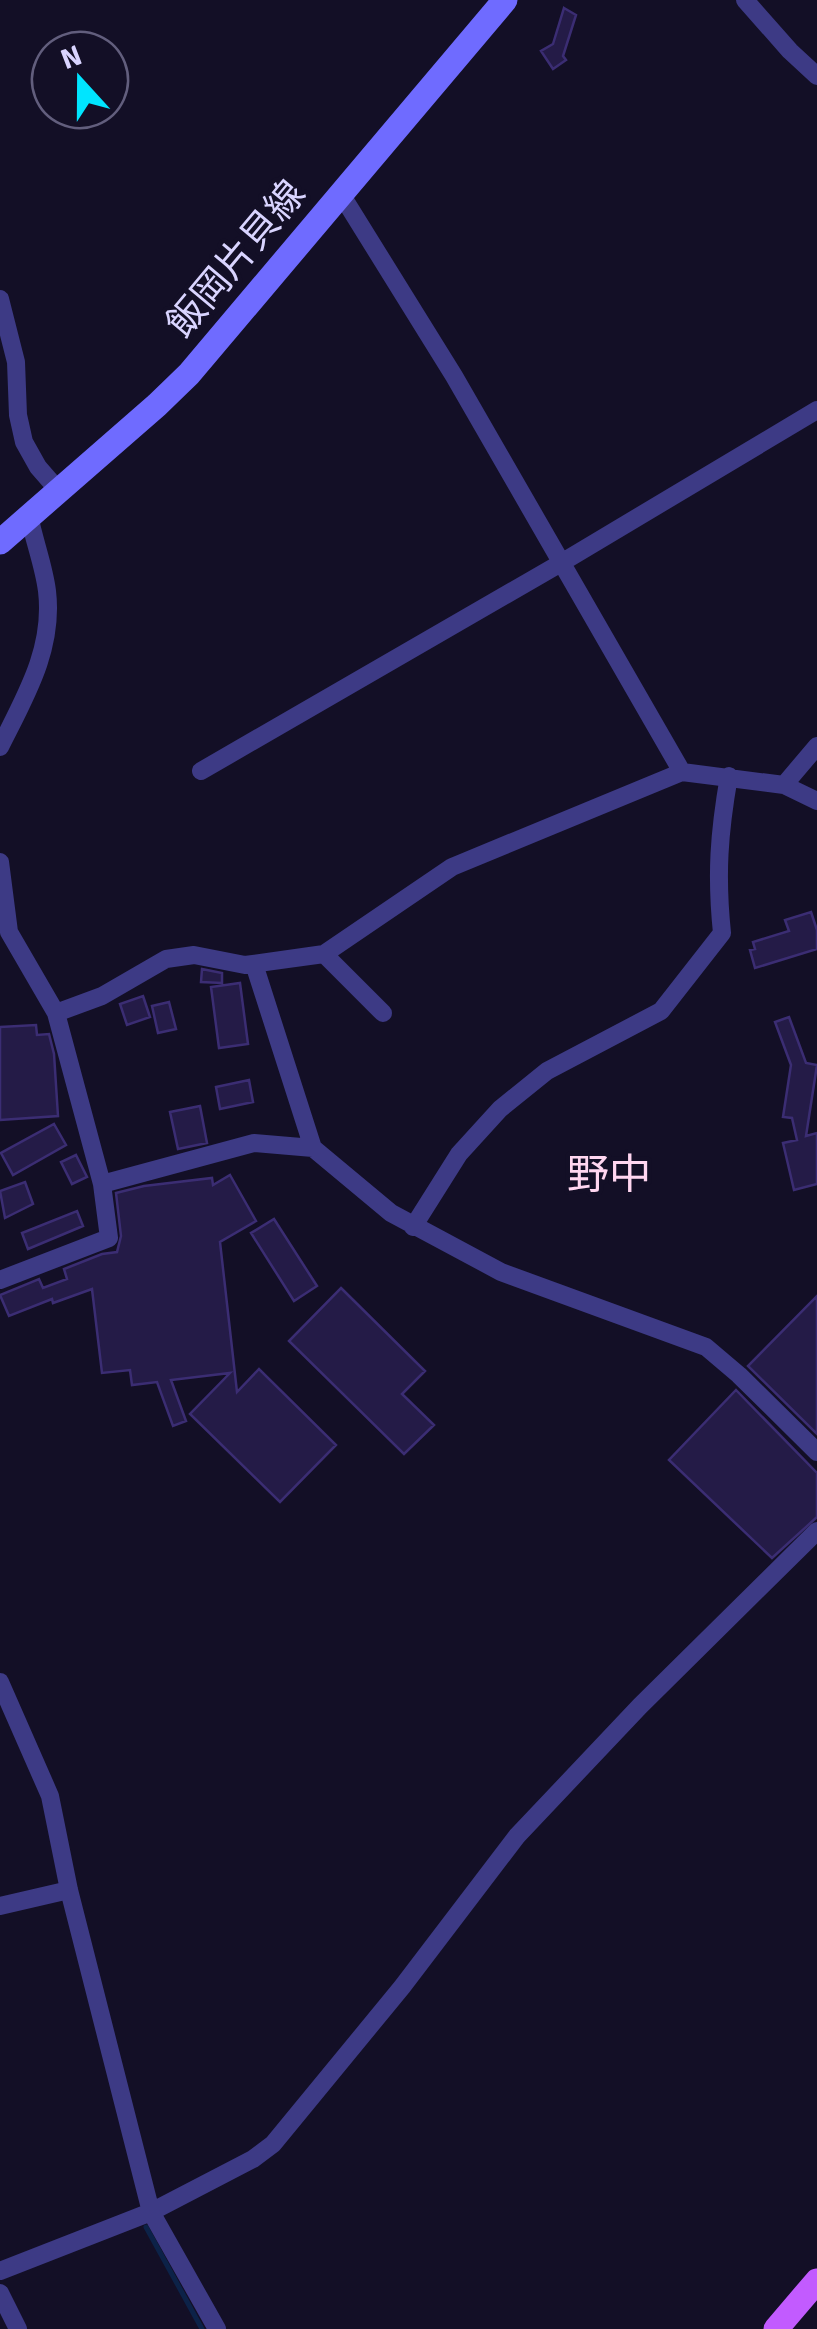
<svg xmlns="http://www.w3.org/2000/svg" width="817" height="2329" font-family="Signika,'Noto Sans JP',sans-serif">
  <rect width="100%" height="100%" fill="#130f26"/>
  <g fill="none" stroke-linecap="round" stroke-linejoin="round">
    <path stroke="#0c2248" stroke-width="5" d="M 146,2227 L 202,2329"/>
  </g>
  <path fill="#241b47" stroke="#3b2d73" stroke-width="2.5" d="M 564,8 L 576,15 L 563,56 L 566,60 L 553,69 L 541,51 L 553,44 Z
    M 811,912 L 817,930 L 817,949 L 755,968 L 750,950 L 755,949 L 753,942 L 789,931 L 785,920 Z
    M 202,969 L 222,973 L 222,983 L 201,982 Z
    M 240,983 L 248,1044 L 219,1048 L 211,987 Z
    M 143,996 L 150,1017 L 127,1025 L 120,1004 Z
    M 169,1002 L 176,1029 L 158,1033 L 152,1006 Z
    M 789,1017 L 806,1063 L 817,1065 L 806,1136 L 817,1133 L 817,1184 L 794,1190 L 783,1143 L 797,1140 L 792,1118 L 783,1117 L 791,1065 L 775,1022 Z
    M 36,1025 L 37,1035 L 49,1034 L 54,1054 L 58,1116 L 0,1120 L 0,1027 Z
    M 249,1080 L 253,1102 L 220,1109 L 216,1087 Z
    M 200,1106 L 207,1143 L 178,1149 L 170,1112 Z
    M 54,1124 L 66,1145 L 13,1175 L 1,1153 Z
    M 76,1155 L 87,1177 L 72,1184 L 61,1162 Z
    M 230,1175 L 256,1221 L 220,1242 L 237,1392 L 259,1369 L 336,1445 L 280,1502 L 190,1414 L 230,1373 L 171,1380 L 186,1421 L 173,1426 L 157,1382 L 132,1385 L 130,1370 L 102,1373 L 92,1289 L 53,1303 L 52,1299 L 9,1316 L 0,1295 L 39,1279 L 43,1288 L 67,1279 L 64,1269 L 102,1254 L 117,1252 L 121,1236 L 116,1193 L 144,1186 L 212,1178 L 213,1185 Z
    M 25,1182 L 33,1204 L 5,1218 L 0,1191 Z
    M 77,1211 L 83,1226 L 28,1249 L 22,1233 Z
    M 274,1219 L 317,1286 L 294,1301 L 251,1233 Z
    M 341,1288 L 425,1371 L 402,1394 L 434,1425 L 404,1454 L 289,1341 Z
    M 817,1296 L 817,1434 L 748,1366 Z
    M 736,1390 L 817,1473 L 817,1517 L 772,1558 L 669,1460 Z"/>
  <g fill="none" stroke-linecap="round" stroke-linejoin="round">
    <path stroke="#3d3a85" stroke-width="18" d="M 745,0 L 790,51 L 817,76
      M 341,194 L 454,376 L 682,772 L 784,785 L 817,801
      M 0,299 L 16,362 L 18,415 L 24,442 L 38,467 L 58,490
      M 0,747 C 25,697 54,649 47,591 C 44,566 34,541 29,515
      M 201,771 L 561,563 L 817,410
      M 784,785 L 817,746
      M 0,862 L 9,932 L 56,1013 L 102,1184 L 109,1238 L 0,1280
      M 324,954 L 452,867 L 682,772
      M 254,964 L 313,1148
      M 56,1013 L 102,996 L 166,959 L 194,955 L 245,965 L 324,954 L 383,1013
      M 102,1184 L 254,1143 L 313,1148 L 391,1213 L 501,1272 L 706,1347 L 739,1375 L 817,1452
      M 413,1227 L 459,1154 L 500,1109 L 547,1071 L 661,1011 L 722,933 C 716,875 719,833 729,776
      M 0,1682 L 50,1796 L 69,1890 L 151,2212 L 217,2329
      M 0,1906 L 69,1890
      M 0,2271 L 151,2212 L 253,2159 L 273,2144 L 402,1987 L 517,1836 L 640,1706 L 817,1531
      M 0,2293 L 18,2329"/>
    <path stroke="#6f6bff" stroke-width="25" d="M 0,542 L 157,405 L 189,374 L 505,0"/>
    <path stroke="#c25bff" stroke-width="25" d="M 776,2329 L 817,2281"/>
  </g>
  <g text-anchor="middle" dominant-baseline="central" stroke-width="9" stroke-linejoin="round" paint-order="stroke">
    <g font-size="38" fill="#d9d4ff" stroke="#130f26">
      <text transform="translate(236 259) rotate(-50)">飯岡片貝線</text>
    </g>
    <g font-size="42" fill="#ffd6f0" stroke="#130f26">
      <text x="609" y="1175">野中</text>
    </g>
  </g>
  <g transform="translate(80 80) rotate(339)"><circle r="48" fill="#130f26" stroke="#625e7d" stroke-width="2.5"/>
  <path d="M0-8L18 38L0 25L-18 38Z" fill="#00e5ff"/>
  <text y="-15" font-size="28" font-weight="bold" text-anchor="middle" fill="#d9d4ff">N</text>
  </g>
</svg>
